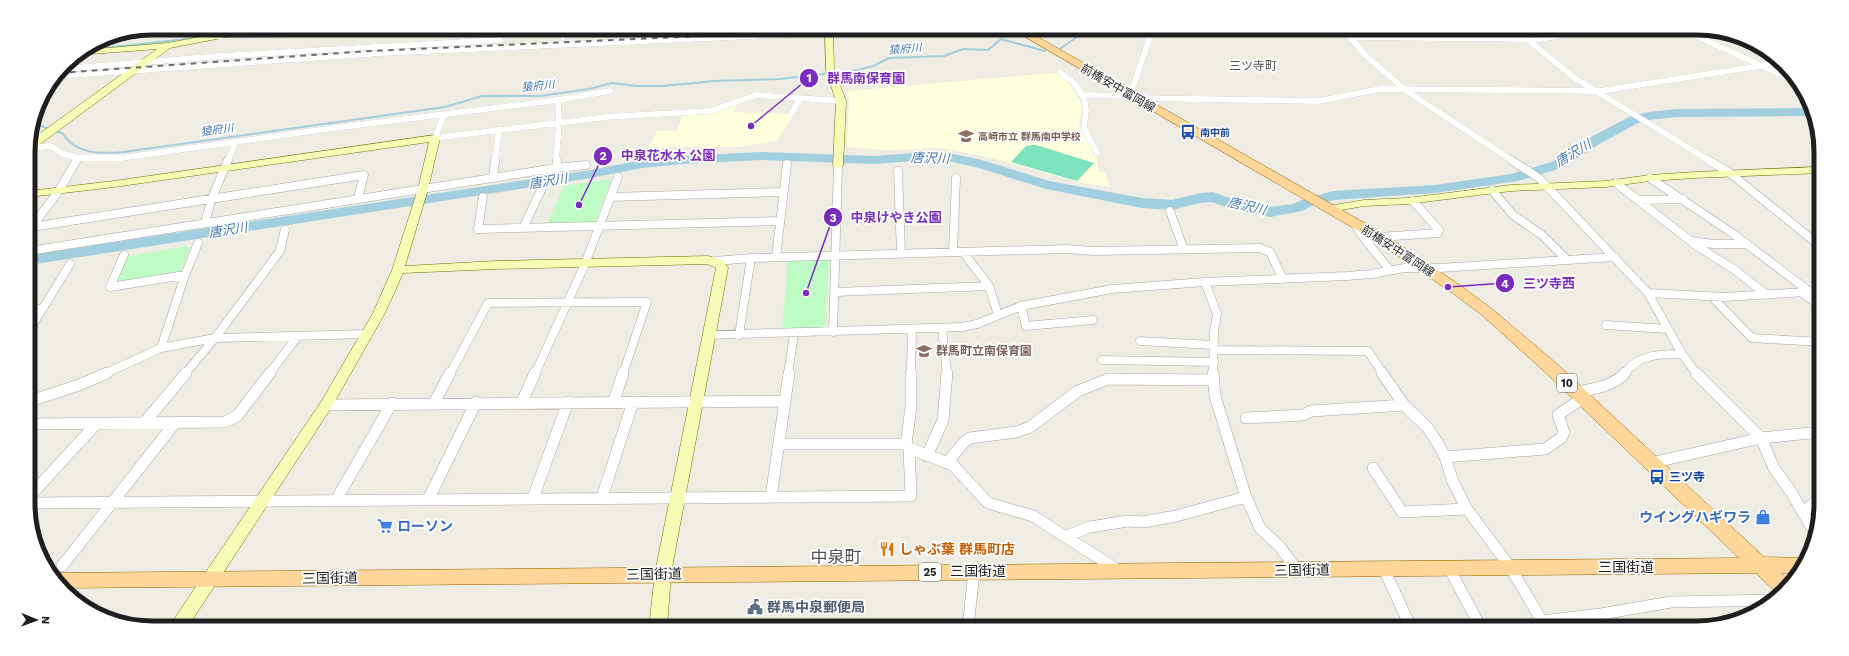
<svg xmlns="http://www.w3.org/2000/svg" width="1849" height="656" font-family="'Work Sans','Noto Sans JP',sans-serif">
  <rect width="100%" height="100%" fill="#efece3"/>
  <path fill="#feffdd" d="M 1053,73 L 1059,74 L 1068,82 L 1080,100 L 1082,108 L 1079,127 L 1091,145 L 1093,154 L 1096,156 L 1099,172 L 1105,172 L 1109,186 L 1085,184 L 996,159 L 947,149 L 937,148 L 886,150 L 847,147 L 849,101 L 847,91 Z
    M 737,103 L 734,112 L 794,114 L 777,141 L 739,147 L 649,147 L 657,131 L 677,131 L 683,114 L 719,111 Z"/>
  <path fill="#befbc5" d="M 608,179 L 611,180 L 595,223 L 546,226 L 564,186 Z
    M 186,246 L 190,247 L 180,273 L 116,284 L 126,258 L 130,256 Z
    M 825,260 L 829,261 L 825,325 L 821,328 L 782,329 L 788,261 Z"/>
  <path fill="#7ee2be" d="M 1033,145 L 1036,145 L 1094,163 L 1077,181 L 1011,162 L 1026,146 Z"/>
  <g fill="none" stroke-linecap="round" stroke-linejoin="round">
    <path stroke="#a2cfdf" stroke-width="2" d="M 330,30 L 339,28
      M 229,37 L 292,36 L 320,31
      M 1060,49 L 1081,34 L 1081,28
      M 85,50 L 196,38
      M 34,123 L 49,129
      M 54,131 L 62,133 C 76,155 101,154 124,152 L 445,107 L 482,96 L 540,96 L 589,89 L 612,83 L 637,86 L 662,86 L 715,81 L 780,79 L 858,70 L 873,66 L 889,58 L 944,56 L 963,49 L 988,50 L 1001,39 L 1045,51"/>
    <path fill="#a2cfdf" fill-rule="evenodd" d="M 1811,108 L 1813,116 L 1677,117 L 1649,120 L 1640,122 L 1601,143 L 1562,168 L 1518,181 L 1435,193 L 1334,200 L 1312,206 L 1302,211 L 1270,217 L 1235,210 L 1212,202 L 1200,203 L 1172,210 L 1142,208 L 1046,189 L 979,168 L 953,162 L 928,160 L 874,164 L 761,160 L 682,164 L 642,168 L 591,178 L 29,265 L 29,255 L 591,170 L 642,160 L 682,156 L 761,152 L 874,156 L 928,152 L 953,154 L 982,160 L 1049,181 L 1142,198 L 1172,200 L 1200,193 L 1213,192 L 1243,203 L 1270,207 L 1293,204 L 1302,200 L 1333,191 L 1435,185 L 1511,174 L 1552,162 L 1591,137 L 1631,116 L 1649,112 L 1677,109 Z"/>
    <defs>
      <path id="street-far2" d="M 161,28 L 158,32 L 220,30 L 220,37
        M 1343,28 L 1365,55 L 1408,92 L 1513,161
        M 1513,28 L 1576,79 L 1710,161
        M 1678,28 L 1798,82
        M 563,37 L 569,28
        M 1350,37 L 1527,39
        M 1529,41 L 1601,28
        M 63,69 L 221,56 L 500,40
        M 1060,72 L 1074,83 L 1084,98 L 1086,109 L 1084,128 L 1097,153
        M 57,76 L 383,53 L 927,28
        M 1083,95 L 1130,96 L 1153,28
        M 1135,98 L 1319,101 L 1380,89 L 1600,91 L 1779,63
        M 791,114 L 800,99
        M 31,133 L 42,137
        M 435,138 L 606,117 L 710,111 L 756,95 L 841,101
        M 435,138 L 444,115
        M 31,148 L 51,146 L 61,153 L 78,158 L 121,158 L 334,128 L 558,100 L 610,91
        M 76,161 L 78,158
        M 228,161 L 235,143
        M 495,161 L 499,130
        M 556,161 L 559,123 L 558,100"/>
      <path id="street-far1" d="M 1511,160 L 1539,178 L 1648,293 L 1682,354 L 1697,374
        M 1708,160 L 1730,173 L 1820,246
        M 556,168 L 557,160
        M 898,171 L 901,253
        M 493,178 L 495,160
        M 1650,178 L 1732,233 L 1810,292
        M 1616,183 L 1697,246 L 1735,270 L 1767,295
        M 1492,190 L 1513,215 L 1542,235 L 1566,259
        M 483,197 L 478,229 L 780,221
        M 610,197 L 783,192
        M 1641,200 L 1683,199
        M 1170,211 L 1184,250
        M 205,222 L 212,198 L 228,160
        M 1354,223 L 1366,241 L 1390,270
        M 32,227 L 364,175 L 358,198
        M 523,228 L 542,188
        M 30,229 L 58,192 L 77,160
        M 1379,237 L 1438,233 L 1439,230 L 1413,201
        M 1692,241 L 1713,244 L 1747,244
        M 29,251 L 556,168 L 586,165
        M 953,252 L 956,178
        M 964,253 L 989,286 L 998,315
        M 124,255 L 110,287 L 185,275
        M 776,257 L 787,164
        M 715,261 L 751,258 L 1066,249 L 1093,251 L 1260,248 L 1270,252 L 1283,279
        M 1205,282 L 1217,314 L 1214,332 L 1213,374
        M 835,292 L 989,286
        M 1800,292 L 1820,305
        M 1648,293 L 1725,297 L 1820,291
        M 1712,297 L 1752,338 L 1821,342
        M 1021,306 L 1026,326 L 1093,320
        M 29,310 L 43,308
        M 1606,325 L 1668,329
        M 942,328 L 947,374
        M 29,331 L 70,264
        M 833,332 L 838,166
        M 708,335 L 962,327 L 977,324 L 1021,306 L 1112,289 L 1205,282 L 1347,276 L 1372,274 L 1404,268 L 1439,268 L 1615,257
        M 739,335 L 751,258
        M 1140,341 L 1213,345
        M 161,348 L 185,275 L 198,243
        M 1214,350 L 1368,351 L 1383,374
        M 1102,360 L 1214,362
        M 104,374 L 161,348 L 215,338 L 368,334
        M 185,374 L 215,338 L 280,251 L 285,230
        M 269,374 L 297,337
        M 450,374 L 488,303 L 647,302 L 623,374
        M 535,374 L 585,264 L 618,177
        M 788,374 L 794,334
        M 911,374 L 912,329
        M 1624,374 C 1638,354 1660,354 1682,354"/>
      <path id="street" d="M 1213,373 L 1215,396 L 1246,497 L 1260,528 L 1280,547 L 1297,570
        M 1382,373 L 1404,405 L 1427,427 L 1437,442 L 1445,457 L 1453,482 L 1467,509 L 1510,567 L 1542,621
        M 1696,373 L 1761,438 L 1774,468 L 1791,492 L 1816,535
        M 1577,392 C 1593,389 1614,386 1625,373
        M 30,401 L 79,385 L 107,373
        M 614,401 L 623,373
        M 522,402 L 535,373
        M 434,403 L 450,373
        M 326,405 L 784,401
        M 1246,418 L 1304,415 L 1311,411 L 1404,405
        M 145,422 L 186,373
        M 30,424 L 225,422 L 237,416 L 270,373
        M 779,444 L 906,444 L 909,448 L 953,465 L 988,503 L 1033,516 L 1118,570
        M 906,444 L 911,407 L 911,373
        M 927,456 L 943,420 L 947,373
        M 1445,457 L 1545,449 L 1561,438 L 1564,432 L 1558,415 L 1583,398
        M 947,463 L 964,442 L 970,438 L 1016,432 L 1030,427 L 1078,391 L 1108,379 L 1213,380
        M 1651,463 L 1761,438 L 1821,432
        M 1373,468 L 1402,512 L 1467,509
        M 30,496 L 96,424
        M 602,497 L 633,402
        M 771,497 L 789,373
        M 533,498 L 568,402
        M 336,500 L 392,403
        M 428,500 L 476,402
        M 30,503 L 911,496 L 909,448
        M 1803,513 L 1821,496
        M 1066,536 L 1090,527 L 1128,521 L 1143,522 L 1176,516 L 1246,497
        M 62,566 L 175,423
        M 1449,568 L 1481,628
        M 1384,569 L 1411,628
        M 968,628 L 974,571
        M 1519,628 L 1542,621 L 1601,614 L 1671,602 L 1774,600"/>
      <path id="secondary" d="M 250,28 L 267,28 L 263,30 L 170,48 L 28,153 L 28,144 L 42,132 L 157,49 L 77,55 L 84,50 L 167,43 Z
        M 825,28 L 833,28 L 834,70 L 846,101 L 843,166 L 838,169 L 833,166 L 836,101 L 826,70 Z
        M 435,135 L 440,138 L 428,189 L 405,266 L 496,261 L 708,256 L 724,261 L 728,268 L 671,573 L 667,628 L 649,628 L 655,573 L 716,268 L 707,264 L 496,269 L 403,273 L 385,313 L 331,408 L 187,628 L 168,628 L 321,402 L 373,313 L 392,270 L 418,189 L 429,142 L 114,187 L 29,197 L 29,191 L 114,181 Z
        M 1820,167 L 1820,173 L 1695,178 L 1650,181 L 1606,187 L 1511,191 L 1408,204 L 1364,206 L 1341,210 L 1331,214 L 1325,211 L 1334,205 L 1364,200 L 1408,198 L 1511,185 L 1606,181 L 1650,175 L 1695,172 Z"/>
      <path id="primary" d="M 1010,28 L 1022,28 L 1384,234 L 1464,288 L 1492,309 L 1557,364 L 1764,557 L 1807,558 L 1799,573 L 1781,573 L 1792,583 L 1779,595 L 1756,573 L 62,588 L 59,586 L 53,573 L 1739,558 L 1545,372 L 1482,315 L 1454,294 L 1374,240 Z"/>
    </defs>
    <use href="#street-far2" stroke="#a5a5a5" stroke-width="6"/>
    <use href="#street-far1" stroke="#a5a5a5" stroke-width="9"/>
    <use href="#street" stroke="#a5a5a5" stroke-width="12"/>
    <use href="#secondary" stroke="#687900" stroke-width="1"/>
    <use href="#primary" stroke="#986a00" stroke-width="1"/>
    <use href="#street-far2" stroke="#fff" stroke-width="6"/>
    <use href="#street-far1" stroke="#fff" stroke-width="8"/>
    <use href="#street" stroke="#fff" stroke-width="11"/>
    <use href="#secondary" fill="#f6fcb5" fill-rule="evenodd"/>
    <use href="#primary" fill="#ffd699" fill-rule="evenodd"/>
    <path stroke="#6c6c6c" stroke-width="2" stroke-dasharray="5.5 5.5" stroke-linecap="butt" d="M 59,73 L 369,51 L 879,28"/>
  </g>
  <defs>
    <symbol id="bus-bare" viewBox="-9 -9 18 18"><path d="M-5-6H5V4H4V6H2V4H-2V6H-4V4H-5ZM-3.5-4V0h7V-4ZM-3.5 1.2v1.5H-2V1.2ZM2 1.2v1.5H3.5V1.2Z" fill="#1a4fb4" stroke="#fff" stroke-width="2.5" paint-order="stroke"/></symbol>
    <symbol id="school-bare" viewBox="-9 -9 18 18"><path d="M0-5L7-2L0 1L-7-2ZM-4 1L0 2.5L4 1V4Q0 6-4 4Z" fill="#8d6e63" stroke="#fff" stroke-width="2.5" paint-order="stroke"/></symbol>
    <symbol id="shop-bare" viewBox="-9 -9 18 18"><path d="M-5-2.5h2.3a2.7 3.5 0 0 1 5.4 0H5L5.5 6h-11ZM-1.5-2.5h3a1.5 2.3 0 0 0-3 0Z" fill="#3f7fe0" stroke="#fff" stroke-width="2.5" paint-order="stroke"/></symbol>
    <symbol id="supermarket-bare" viewBox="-9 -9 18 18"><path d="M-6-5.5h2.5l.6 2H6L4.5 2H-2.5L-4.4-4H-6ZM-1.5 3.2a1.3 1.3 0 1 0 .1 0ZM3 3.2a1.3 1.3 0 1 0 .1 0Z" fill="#3f7fe0" stroke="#fff" stroke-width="2.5" paint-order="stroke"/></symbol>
    <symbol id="restaurant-bare" viewBox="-9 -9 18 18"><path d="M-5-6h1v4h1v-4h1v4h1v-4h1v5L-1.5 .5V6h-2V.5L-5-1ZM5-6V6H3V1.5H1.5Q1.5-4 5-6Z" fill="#e8710a" stroke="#fff" stroke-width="2.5" paint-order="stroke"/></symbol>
    <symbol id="civic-bare" viewBox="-9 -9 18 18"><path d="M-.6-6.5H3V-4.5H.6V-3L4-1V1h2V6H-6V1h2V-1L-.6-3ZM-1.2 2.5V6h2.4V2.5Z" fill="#5c6f8a" stroke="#fff" stroke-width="2.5" paint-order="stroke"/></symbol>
  </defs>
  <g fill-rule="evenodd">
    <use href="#bus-bare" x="1177" y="121" width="22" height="22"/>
    <use href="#school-bare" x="955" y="125" width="22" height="22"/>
    <use href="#school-bare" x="913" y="340" width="22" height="22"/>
    <use href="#bus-bare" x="1646" y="466" width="22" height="22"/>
    <use href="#shop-bare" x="1752" y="506" width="22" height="22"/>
    <use href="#supermarket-bare" x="374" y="515" width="22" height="22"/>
    <use href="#restaurant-bare" x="876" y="538" width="22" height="22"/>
    <use href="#civic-bare" x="744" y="596" width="22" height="22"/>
  </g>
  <g text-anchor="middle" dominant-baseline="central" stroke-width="3.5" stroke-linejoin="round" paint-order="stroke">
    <g font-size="10" font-weight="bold" fill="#164399" stroke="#fff" text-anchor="start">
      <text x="1200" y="132">南中前</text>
    </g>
    <g font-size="10" font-weight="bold" fill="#785e54" stroke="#fff" text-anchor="start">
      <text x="978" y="136">高崎市立 群馬南中学校</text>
    </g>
    <g font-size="11" font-style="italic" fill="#4678b1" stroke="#fff">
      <text transform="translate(905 49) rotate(-4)">猿府川</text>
      <text transform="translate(538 86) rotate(-5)">猿府川</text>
      <text transform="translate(217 130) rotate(-8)">猿府川</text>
    </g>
    <g fill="#fff" stroke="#626262" stroke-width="1">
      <rect x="1557" y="374" width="20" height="18" rx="3"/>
      <rect x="919" y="563" width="22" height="18" rx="3"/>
    </g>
    <g font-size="11" font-weight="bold" fill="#1e1e1e">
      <text x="1567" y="383">10</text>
      <text x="930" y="572">25</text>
    </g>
    <g font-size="12" fill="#515151" stroke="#fff">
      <text x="1253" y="66">三ツ寺町</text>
    </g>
    <g font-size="12" fill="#1e1e1e" stroke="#fff">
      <text transform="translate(1118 88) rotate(30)">前橋安中富岡線</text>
      <text transform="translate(1398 251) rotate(33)">前橋安中富岡線</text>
    </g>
    <g font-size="12" font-weight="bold" fill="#785e54" stroke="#fff" text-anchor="start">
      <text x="936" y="351">群馬町立南保育園</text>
    </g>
    <g font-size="12" font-weight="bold" fill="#164399" stroke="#fff" text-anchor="start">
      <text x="1669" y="477">三ツ寺</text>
    </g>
    <g font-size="13" font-style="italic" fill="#4678b1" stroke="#fff">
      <text transform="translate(1573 153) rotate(-31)">唐沢川</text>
      <text transform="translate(930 158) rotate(2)">唐沢川</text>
      <text transform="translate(548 181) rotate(-9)">唐沢川</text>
      <text transform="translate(1247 206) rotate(13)">唐沢川</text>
      <text transform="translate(228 230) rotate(-9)">唐沢川</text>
    </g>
    <g font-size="14" font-weight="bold" fill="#366cbe" stroke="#fff" text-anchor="end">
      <text x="1751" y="517">ウイングハギワラ</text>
      <text x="397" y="526" text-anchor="start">ローソン</text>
    </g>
    <g font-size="14" font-weight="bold" fill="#c56008" stroke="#fff" text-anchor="start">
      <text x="899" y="549">しゃぶ葉 群馬町店</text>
    </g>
    <g font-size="14" fill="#1e1e1e" stroke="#fff">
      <text x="1626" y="567">三国街道</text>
      <text transform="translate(1302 570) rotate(-1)">三国街道</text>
      <text x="978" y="571">三国街道</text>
      <text transform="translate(654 574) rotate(-1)">三国街道</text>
      <text transform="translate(330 578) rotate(-1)">三国街道</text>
    </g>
    <g font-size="14" font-weight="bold" fill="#4e5e75" stroke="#fff" text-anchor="start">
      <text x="767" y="607">群馬中泉郵便局</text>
    </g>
    <g font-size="17" fill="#515151" stroke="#fff">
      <text x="836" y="557">中泉町</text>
    </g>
  </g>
  <path d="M0 0H1849V656H0ZM152 35H1697A117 117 0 0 1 1814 152V504A117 117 0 0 1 1697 621H152A117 117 0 0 1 35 504V152A117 117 0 0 1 152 35Z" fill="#fff" fill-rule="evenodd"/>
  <path fill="none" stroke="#1e1e1e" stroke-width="5" d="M152 35H1697A117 117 0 0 1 1814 152V504A117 117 0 0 1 1697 621H152A117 117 0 0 1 35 504V152A117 117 0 0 1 152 35Z"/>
  <path fill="none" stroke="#7b2cbf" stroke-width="1.5" d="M751 126L809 78M579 205L603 156M806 293L833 217M1448 287L1505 283"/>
  <g fill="#7b2cbf" stroke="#fff" stroke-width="1.5">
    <circle cx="751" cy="126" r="4"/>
    <circle cx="579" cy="205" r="4"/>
    <circle cx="806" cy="293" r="4"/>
    <circle cx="1448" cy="287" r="4"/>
    <circle cx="809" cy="78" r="10"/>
    <circle cx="603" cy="156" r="10"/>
    <circle cx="833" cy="217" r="10"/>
    <circle cx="1505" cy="283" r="10"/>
  </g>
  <g font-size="12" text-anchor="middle" font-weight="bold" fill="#fff">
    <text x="809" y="82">1</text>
    <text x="603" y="160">2</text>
    <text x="833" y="222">3</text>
    <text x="1505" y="288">4</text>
  </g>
  <g font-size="13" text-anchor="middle" font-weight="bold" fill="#7b2cbf" stroke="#fff" stroke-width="3.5" stroke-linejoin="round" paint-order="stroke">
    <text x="866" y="83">群馬南保育園</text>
    <text x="668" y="160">中泉花水木 公園</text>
    <text x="896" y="222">中泉けやき公園</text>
    <text x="1549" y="288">三ツ寺西</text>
  </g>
  <g transform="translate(36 620) rotate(91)" stroke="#ffffff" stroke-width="3" paint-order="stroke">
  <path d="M0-3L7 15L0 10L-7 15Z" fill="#1e1e1e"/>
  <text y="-6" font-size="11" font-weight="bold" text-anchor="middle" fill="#1e1e1e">N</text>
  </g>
</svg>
